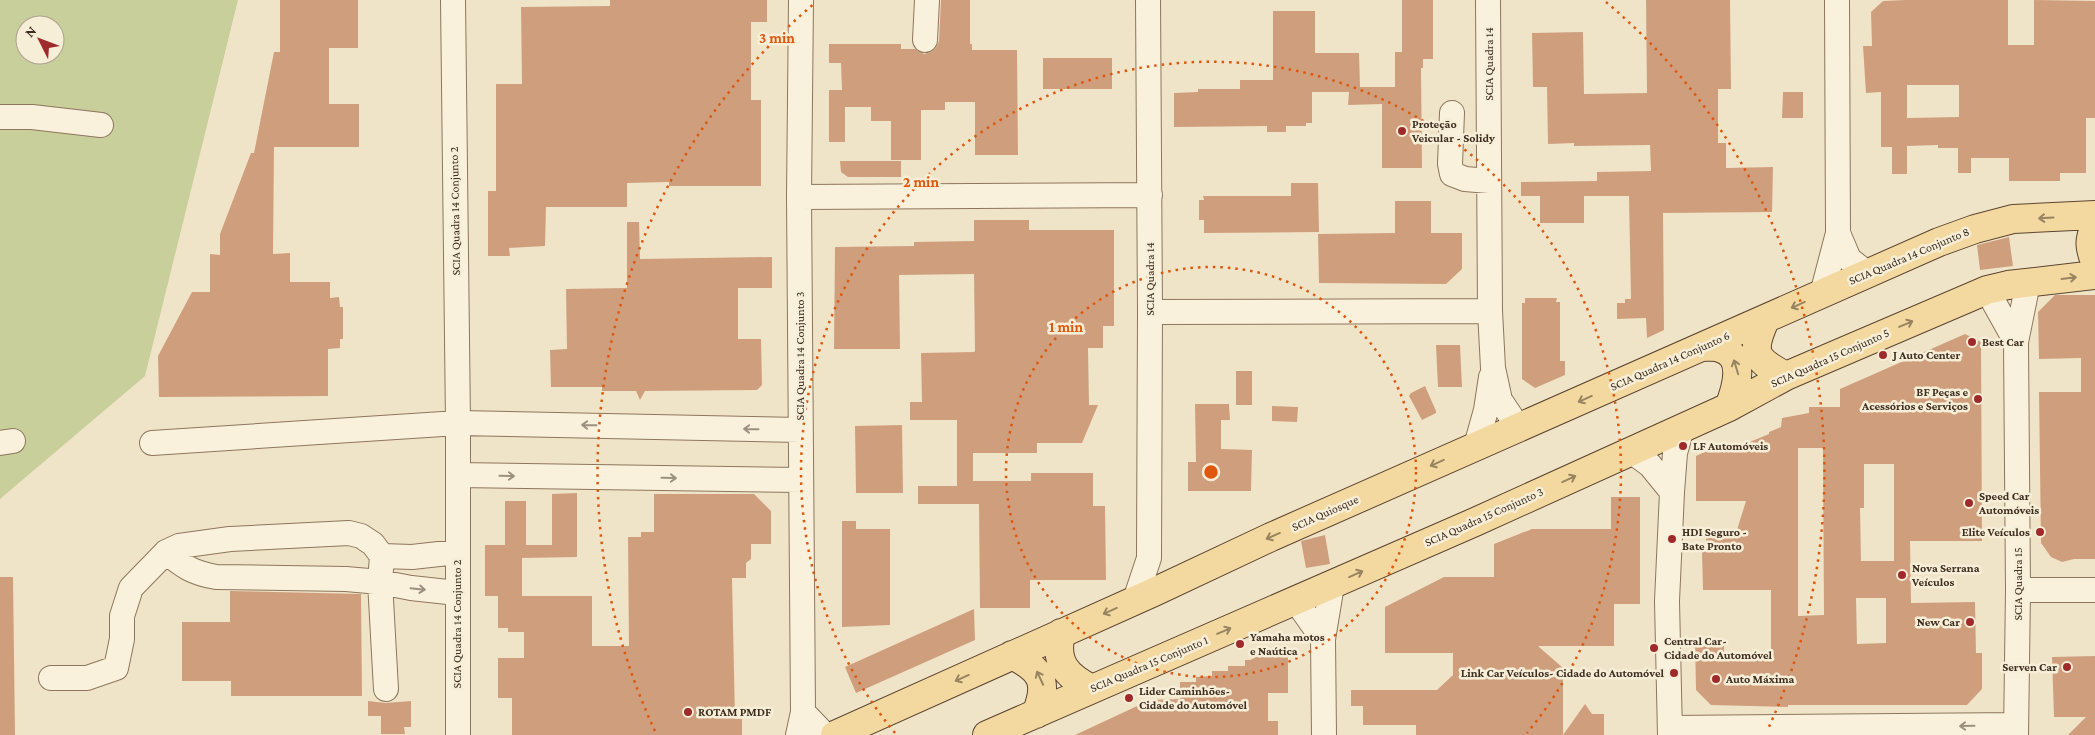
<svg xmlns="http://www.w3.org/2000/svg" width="2095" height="735" font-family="'Crimson Pro',serif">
  <rect width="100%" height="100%" fill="#f0e4c8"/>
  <path fill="#c9cf9b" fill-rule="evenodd" d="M 0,0 L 238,0 L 145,376 L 0,499 ZM 25,25 L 55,25 L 55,55 L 25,55 Z"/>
  <path fill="#cf9f7d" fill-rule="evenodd" d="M 280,0 L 358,0 L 358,48 L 329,48 L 329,104 L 359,104 L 359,147 L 274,147 L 273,254 L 290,253 L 290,282 L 330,282 L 330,298 L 339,297 L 340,307 L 343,307 L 343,339 L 340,339 L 340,348 L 328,349 L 328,396 L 159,397 L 158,356 L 192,292 L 210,292 L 210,254 L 220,255 L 220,234 L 251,153 L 254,153 L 274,52 L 280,52 Z
    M 610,0 L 767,0 L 767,22 L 751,22 L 751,100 L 761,100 L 761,186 L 669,186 L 669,182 L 627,183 L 627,207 L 546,207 L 545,246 L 509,248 L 510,256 L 488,256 L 488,191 L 496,191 L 496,84 L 522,84 L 521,7 L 610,6 Z
    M 941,0 L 970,0 L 970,44 L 972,44 L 972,50 L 1017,50 L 1018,155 L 975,155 L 975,102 L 945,102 L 945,110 L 921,110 L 921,160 L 891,160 L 891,121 L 871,121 L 871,107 L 845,107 L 845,142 L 829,142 L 829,90 L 842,90 L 841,63 L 829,63 L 829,44 L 901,44 L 901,49 L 915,49 L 924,54 L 931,52 L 936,48 L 939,41 Z
    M 1402,0 L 1433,0 L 1433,59 L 1423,59 L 1423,68 L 1421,68 L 1422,168 L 1382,168 L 1382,104 L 1348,105 L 1349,92 L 1312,92 L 1312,123 L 1306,123 L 1306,126 L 1286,126 L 1286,132 L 1267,132 L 1267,126 L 1174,127 L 1174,93 L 1198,92 L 1198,89 L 1240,89 L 1240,80 L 1273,80 L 1273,11 L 1315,11 L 1315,53 L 1359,53 L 1360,87 L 1395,87 L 1395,52 L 1402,52 Z
    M 1646,0 L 1730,0 L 1731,89 L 1718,89 L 1718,143 L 1726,143 L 1726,168 L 1773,167 L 1772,212 L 1663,213 L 1664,330 L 1647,338 L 1646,318 L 1617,319 L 1617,303 L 1625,303 L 1625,299 L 1631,299 L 1629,196 L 1584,196 L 1584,223 L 1540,223 L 1540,196 L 1521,196 L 1521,182 L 1597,181 L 1597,172 L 1651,171 L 1650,145 L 1574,146 L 1574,143 L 1548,144 L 1547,87 L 1533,87 L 1532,33 L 1583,32 L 1584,94 L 1647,93 Z
    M 1906,0 L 2008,0 L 2008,45 L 2034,45 L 2034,0 L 2095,1 L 2095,118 L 2086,118 L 2086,173 L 2060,173 L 2060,181 L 2009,181 L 2009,158 L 1971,158 L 1971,173 L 1958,173 L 1958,148 L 1938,148 L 1938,145 L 1907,146 L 1907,174 L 1892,174 L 1892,147 L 1881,147 L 1881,92 L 1866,93 L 1863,46 L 1872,46 L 1871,12 L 1883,1 ZM 1907,85 L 1959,85 L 1959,117 L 1907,118 Z
    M 1043,58 L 1112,58 L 1112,89 L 1043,89 Z
    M 1783,92 L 1803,92 L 1803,118 L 1782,118 Z
    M 840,161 L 901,161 L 901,177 L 848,177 L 841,172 Z
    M 1291,183 L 1318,183 L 1319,232 L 1204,233 L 1204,220 L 1199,220 L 1199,200 L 1204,200 L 1203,196 L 1291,196 Z
    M 1395,201 L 1431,201 L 1431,233 L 1462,233 L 1462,269 L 1446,284 L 1319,283 L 1318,234 L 1395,233 Z
    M 974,220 L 1029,220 L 1029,230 L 1114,230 L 1114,326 L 1103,326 L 1103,348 L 1088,348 L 1089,405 L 1098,405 L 1082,443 L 1037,443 L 1037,453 L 973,453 L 973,481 L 1031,481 L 1031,473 L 1093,473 L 1093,506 L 1105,506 L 1106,580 L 1030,580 L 1030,608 L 980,608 L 979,504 L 918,504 L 918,486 L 957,486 L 957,420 L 910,420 L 910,402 L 922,402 L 921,353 L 974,352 L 975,351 L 974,274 L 899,275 L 900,349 L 834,349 L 835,247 L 914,246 L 914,242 L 974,241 Z
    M 627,222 L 639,222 L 640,259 L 772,257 L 772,288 L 738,288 L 738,339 L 761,339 L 762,385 L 757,390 L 645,391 L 640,400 L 636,391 L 602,391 L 602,387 L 551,387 L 550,350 L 567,349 L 566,289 L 627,288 Z
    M 2009,237 L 2013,266 L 1980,270 L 1977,245 Z
    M 2055,295 L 2095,295 L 2095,559 L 2074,559 L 2062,562 L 2051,557 L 2041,543 L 2039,392 L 2081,392 L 2081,358 L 2039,359 L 2038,312 Z
    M 1525,298 L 1557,298 L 1556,302 L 1560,302 L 1560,361 L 1565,361 L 1565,375 L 1535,388 L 1522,379 L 1522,303 L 1525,303 Z
    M 1965,334 L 1981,342 L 1982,541 L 1910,541 L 1911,603 L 1975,602 L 1976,653 L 1982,653 L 1982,689 L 1967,705 L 1788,705 L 1788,707 L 1711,705 L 1696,690 L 1695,640 L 1724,640 L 1724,654 L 1771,654 L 1771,590 L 1703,590 L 1702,552 L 1706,551 L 1706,533 L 1736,533 L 1746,501 L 1696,501 L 1696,456 L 1723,444 L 1723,453 L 1769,434 L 1769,432 L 1781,427 L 1782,418 L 1809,413 L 1809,407 L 1840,407 L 1840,389 ZM 1798,448 L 1823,448 L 1824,615 L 1798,616 ZM 1864,464 L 1894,464 L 1894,561 L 1861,561 L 1860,508 L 1864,508 ZM 1856,598 L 1886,598 L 1886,643 L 1857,644 Z
    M 1436,345 L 1460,345 L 1462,387 L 1438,387 Z
    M 1236,371 L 1252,371 L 1252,405 L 1236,405 Z
    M 1425,386 L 1436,411 L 1436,413 L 1422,420 L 1409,396 L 1411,393 Z
    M 1195,404 L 1229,404 L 1230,420 L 1221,420 L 1221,449 L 1252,450 L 1251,491 L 1188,491 L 1188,462 L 1196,462 Z
    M 1272,406 L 1298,407 L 1297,422 L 1272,421 Z
    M 902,425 L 903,493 L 856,493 L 855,426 Z
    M 577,493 L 577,557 L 522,558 L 522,596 L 592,596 L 592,646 L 629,646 L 628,537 L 641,537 L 641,532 L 654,532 L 654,494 L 754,494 L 771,511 L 771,544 L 751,544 L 751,559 L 746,563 L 746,578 L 732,578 L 735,719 L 742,719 L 742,735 L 512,735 L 512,698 L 498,698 L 498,658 L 524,658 L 524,632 L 508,632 L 508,628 L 498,628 L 498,596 L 485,596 L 485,545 L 505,545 L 505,501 L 526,501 L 526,545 L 552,545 L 552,494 Z
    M 1611,497 L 1640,497 L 1640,604 L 1614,604 L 1614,646 L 1538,646 L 1563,668 L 1563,735 L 1416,735 L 1416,725 L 1363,725 L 1363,706 L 1351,706 L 1351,690 L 1437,690 L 1453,675 L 1453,653 L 1385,653 L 1385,607 L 1444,577 L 1494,577 L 1494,544 L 1532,529 L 1611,529 Z
    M 842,521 L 856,521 L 856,529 L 890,529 L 890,625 L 842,627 Z
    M 1325,535 L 1330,564 L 1306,568 L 1301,541 Z
    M 0,577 L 13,577 L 15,735 L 0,735 Z
    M 230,591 L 361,594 L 362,696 L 231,696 L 231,681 L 182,681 L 182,622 L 230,622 Z
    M 974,609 L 975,640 L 856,693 L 845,667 Z
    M 1261,655 L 1288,655 L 1288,693 L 1268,693 L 1268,721 L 1278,721 L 1278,735 L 1075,735 L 1150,700 L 1180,699 L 1180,682 L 1196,682 L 1196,677 L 1212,676 L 1212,671 L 1228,671 L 1228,666 L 1245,666 L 1245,660 L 1250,660 Z
    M 2095,656 L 2095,735 L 2068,735 L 2086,717 L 2054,717 L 2052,657 Z
    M 368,701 L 386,703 L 411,701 L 411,727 L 404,727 L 405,734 L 381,734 L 381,716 L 368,716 Z
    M 1585,704 L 1592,714 L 1604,714 L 1604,735 L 1563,735 Z"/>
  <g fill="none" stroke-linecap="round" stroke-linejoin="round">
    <defs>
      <path id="minor" d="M 453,0 L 458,423 L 458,735
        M 1488,0 L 1490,311 L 1493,368 L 1500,400 L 1518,427
        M 925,40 L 927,0
        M 1452,113 L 1450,164 L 1452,174 L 1465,179 L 1489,181
        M 0,117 L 32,117 L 101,125
        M 799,197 L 1150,195
        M 1838,233 L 1849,259 L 1868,274
        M 1987,290 L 2016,342
        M 1822,294 L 1838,233 L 1837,0
        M 1150,312 L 1490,311
        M 0,443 L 13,441
        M 152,443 L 458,423 L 800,430
        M 1476,446 L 1486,410 L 1491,377
        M 1631,451 L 1650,465 L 1672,492
        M 458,475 L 801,480
        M 166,552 C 184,567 193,573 216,577 L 346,579 L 380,582 L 411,588 L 457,593
        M 382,556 L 412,557 L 457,552
        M 2018,590 L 2095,590
        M 1135,600 L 1149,558 L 1150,312 L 1148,0
        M 1296,601 L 1323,639
        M 51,678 L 87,678 L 116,668 L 122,639 L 122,616 L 131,588 L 166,552 L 179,546 L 230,539 L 349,533 L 361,536 L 373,544 L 382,556 L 380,582 L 386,689
        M 803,712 L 825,735
        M 1670,728 L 2016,725
        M 798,735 L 803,712 L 799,197 L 801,0
        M 1324,735 L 1323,639 L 1332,585
        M 1670,735 L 1667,601 L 1672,492 L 1675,453 L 1682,428
        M 2016,735 L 2018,590 L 2016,342 L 2028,283"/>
      <path id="major" d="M 2095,228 C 2088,240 2090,249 2095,262
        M 1765,320 C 1751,352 1753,359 1786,376
        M 1703,347 C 1708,347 1715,346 1720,348 C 1747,356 1736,389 1729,407
        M 1061,633 C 1054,662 1066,676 1092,689
        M 1012,655 C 1042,670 1049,682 1036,714
        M 835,735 L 1154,592 L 1271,537 L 1939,242 L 1975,229 L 2013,219 L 2095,215
        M 987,735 L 1475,522 L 1729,407 L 1786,376 L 1987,290 L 2008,285 L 2095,275"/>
    </defs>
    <use href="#minor" stroke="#8d765c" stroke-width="26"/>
    <use href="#major" stroke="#5b4430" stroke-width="30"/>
    <use href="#minor" stroke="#faf1dc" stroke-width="24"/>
    <use href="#major" stroke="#f3d9a0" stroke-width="28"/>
  </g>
  <defs><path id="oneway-shaft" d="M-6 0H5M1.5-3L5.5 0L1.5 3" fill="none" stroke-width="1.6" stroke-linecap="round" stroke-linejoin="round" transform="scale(1.25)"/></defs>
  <g stroke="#988460">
    <use href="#oneway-shaft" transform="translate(2046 218) rotate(177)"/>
    <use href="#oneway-shaft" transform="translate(2069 278) rotate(-7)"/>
    <use href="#oneway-shaft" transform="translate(1798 305) rotate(156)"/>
    <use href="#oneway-shaft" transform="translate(1906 324) rotate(-23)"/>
    <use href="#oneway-shaft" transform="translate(1736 367) rotate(-107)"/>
    <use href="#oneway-shaft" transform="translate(1585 399) rotate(156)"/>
    <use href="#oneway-shaft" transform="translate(1437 463) rotate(156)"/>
    <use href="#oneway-shaft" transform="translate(1569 479) rotate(-25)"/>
    <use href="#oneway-shaft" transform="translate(1273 536) rotate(156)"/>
    <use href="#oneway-shaft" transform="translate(1356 574) rotate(-24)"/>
    <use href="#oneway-shaft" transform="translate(1110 611) rotate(156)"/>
    <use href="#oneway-shaft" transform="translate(1224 631) rotate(-23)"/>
    <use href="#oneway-shaft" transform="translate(962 678) rotate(156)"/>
    <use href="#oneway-shaft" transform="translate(1040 678) rotate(-115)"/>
  </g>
  <g stroke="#9c907e">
    <use href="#oneway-shaft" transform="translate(589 425) rotate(-179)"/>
    <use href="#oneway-shaft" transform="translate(751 429) rotate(-179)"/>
    <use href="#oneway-shaft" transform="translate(507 476) rotate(1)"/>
    <use href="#oneway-shaft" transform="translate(669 478) rotate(1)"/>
    <use href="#oneway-shaft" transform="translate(418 589) rotate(6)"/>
    <use href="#oneway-shaft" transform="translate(1967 726) rotate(179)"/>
  </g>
  <g fill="none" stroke="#df570d" stroke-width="2.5" stroke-dasharray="2.5 5">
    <circle cx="1211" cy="472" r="205"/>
    <path d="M895 733A410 410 0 1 1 1527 733"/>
    <path d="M655 731A614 614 0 0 1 816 2M1606 2A614 614 0 0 1 1767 731"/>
  </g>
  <g fill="#9e2a2b" stroke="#f7eed8" stroke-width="2">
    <circle cx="1402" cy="131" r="5"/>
    <circle cx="1972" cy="342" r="5"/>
    <circle cx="1883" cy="355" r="5"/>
    <circle cx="1978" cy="399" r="5"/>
    <circle cx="1683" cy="446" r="5"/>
    <circle cx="1969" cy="503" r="5"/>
    <circle cx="2040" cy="532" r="5"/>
    <circle cx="1672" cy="539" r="5"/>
    <circle cx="1902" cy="575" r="5"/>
    <circle cx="1970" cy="622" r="5"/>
    <circle cx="1240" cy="644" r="5"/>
    <circle cx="1654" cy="648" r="5"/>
    <circle cx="2067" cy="667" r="5"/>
    <circle cx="1674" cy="673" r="5"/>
    <circle cx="1716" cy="679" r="5"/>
    <circle cx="1129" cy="698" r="5"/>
    <circle cx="688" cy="712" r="5"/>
  </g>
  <g text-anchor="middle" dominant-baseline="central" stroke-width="5" stroke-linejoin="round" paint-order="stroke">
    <g font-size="12" fill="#3d2e20" stroke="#f7eed8">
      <text transform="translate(1489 64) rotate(-90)">SCIA Quadra 14</text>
      <text transform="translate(455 211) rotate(-91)">SCIA Quadra 14 Conjunto 2</text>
      <text transform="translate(1909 256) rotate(-23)">SCIA Quadra 14 Conjunto 8</text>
      <text transform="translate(1150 279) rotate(-90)">SCIA Quadra 14</text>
      <text transform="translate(800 356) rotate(-90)">SCIA Quadra 14 Conjunto 3</text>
      <text transform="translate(1830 358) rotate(-24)">SCIA Quadra 15 Conjunto 5</text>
      <text transform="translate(1670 361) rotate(-24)">SCIA Quadra 14 Conjunto 6</text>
      <text transform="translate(1325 513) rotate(-24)">SCIA Quiosque</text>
      <text transform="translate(1484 517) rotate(-24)">SCIA Quadra 15 Conjunto 3</text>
      <text transform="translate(2018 584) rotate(-90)">SCIA Quadra 15</text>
      <text transform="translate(457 624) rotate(-90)">SCIA Quadra 14 Conjunto 2</text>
      <text transform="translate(1149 664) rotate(-23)">SCIA Quadra 15 Conjunto 1</text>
    </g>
    <g font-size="12" font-weight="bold" fill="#3d2e20" stroke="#f7eed8" text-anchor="start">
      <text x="1412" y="124">Proteção<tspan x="1412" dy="14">Veicular - Solidy</tspan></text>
      <text x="1982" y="342">Best Car</text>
      <text x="1893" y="355">J Auto Center</text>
      <text x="1968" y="392" text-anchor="end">BF Peças e<tspan x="1968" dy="14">Acessórios e Serviços</tspan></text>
      <text x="1693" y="446">LF Automóveis</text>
      <text x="1979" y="496">Speed Car<tspan x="1979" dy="14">Automóveis</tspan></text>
      <text x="1682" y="532">HDI Seguro -<tspan x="1682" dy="14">Bate Pronto</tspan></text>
      <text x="2030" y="532" text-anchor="end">Elite Veículos</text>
      <text x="1912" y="568">Nova Serrana<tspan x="1912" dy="14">Veículos</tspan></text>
      <text x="1960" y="622" text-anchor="end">New Car</text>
      <text x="1250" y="637">Yamaha motos<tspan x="1250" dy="14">e Naútica</tspan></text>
      <text x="1664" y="641">Central Car-<tspan x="1664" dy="14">Cidade do Automóvel</tspan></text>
      <text x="2057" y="667" text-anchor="end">Serven Car</text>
      <text x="1664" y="673" text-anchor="end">Link Car Veículos- Cidade do Automóvel</text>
      <text x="1726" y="679">Auto Máxima</text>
      <text x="1139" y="691">Lider Caminhões-<tspan x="1139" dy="14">Cidade do Automóvel</tspan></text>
      <text x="698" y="712">ROTAM PMDF</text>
    </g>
  </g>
  <circle cx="1211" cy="472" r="8" fill="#df570d" stroke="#f7eed8" stroke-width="2.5"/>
  <g font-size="15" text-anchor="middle" font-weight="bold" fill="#df570d" stroke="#f7eed8" stroke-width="5" stroke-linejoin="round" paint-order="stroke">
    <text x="777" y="43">3 min</text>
    <text x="921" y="187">2 min</text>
    <text x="1066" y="332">1 min</text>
  </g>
  <g transform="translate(40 40) rotate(312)"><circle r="24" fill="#f7eed8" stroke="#ada18e"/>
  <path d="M0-4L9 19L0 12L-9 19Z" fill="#9e2a2b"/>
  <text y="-8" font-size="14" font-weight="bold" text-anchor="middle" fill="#3d2e20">N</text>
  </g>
</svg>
